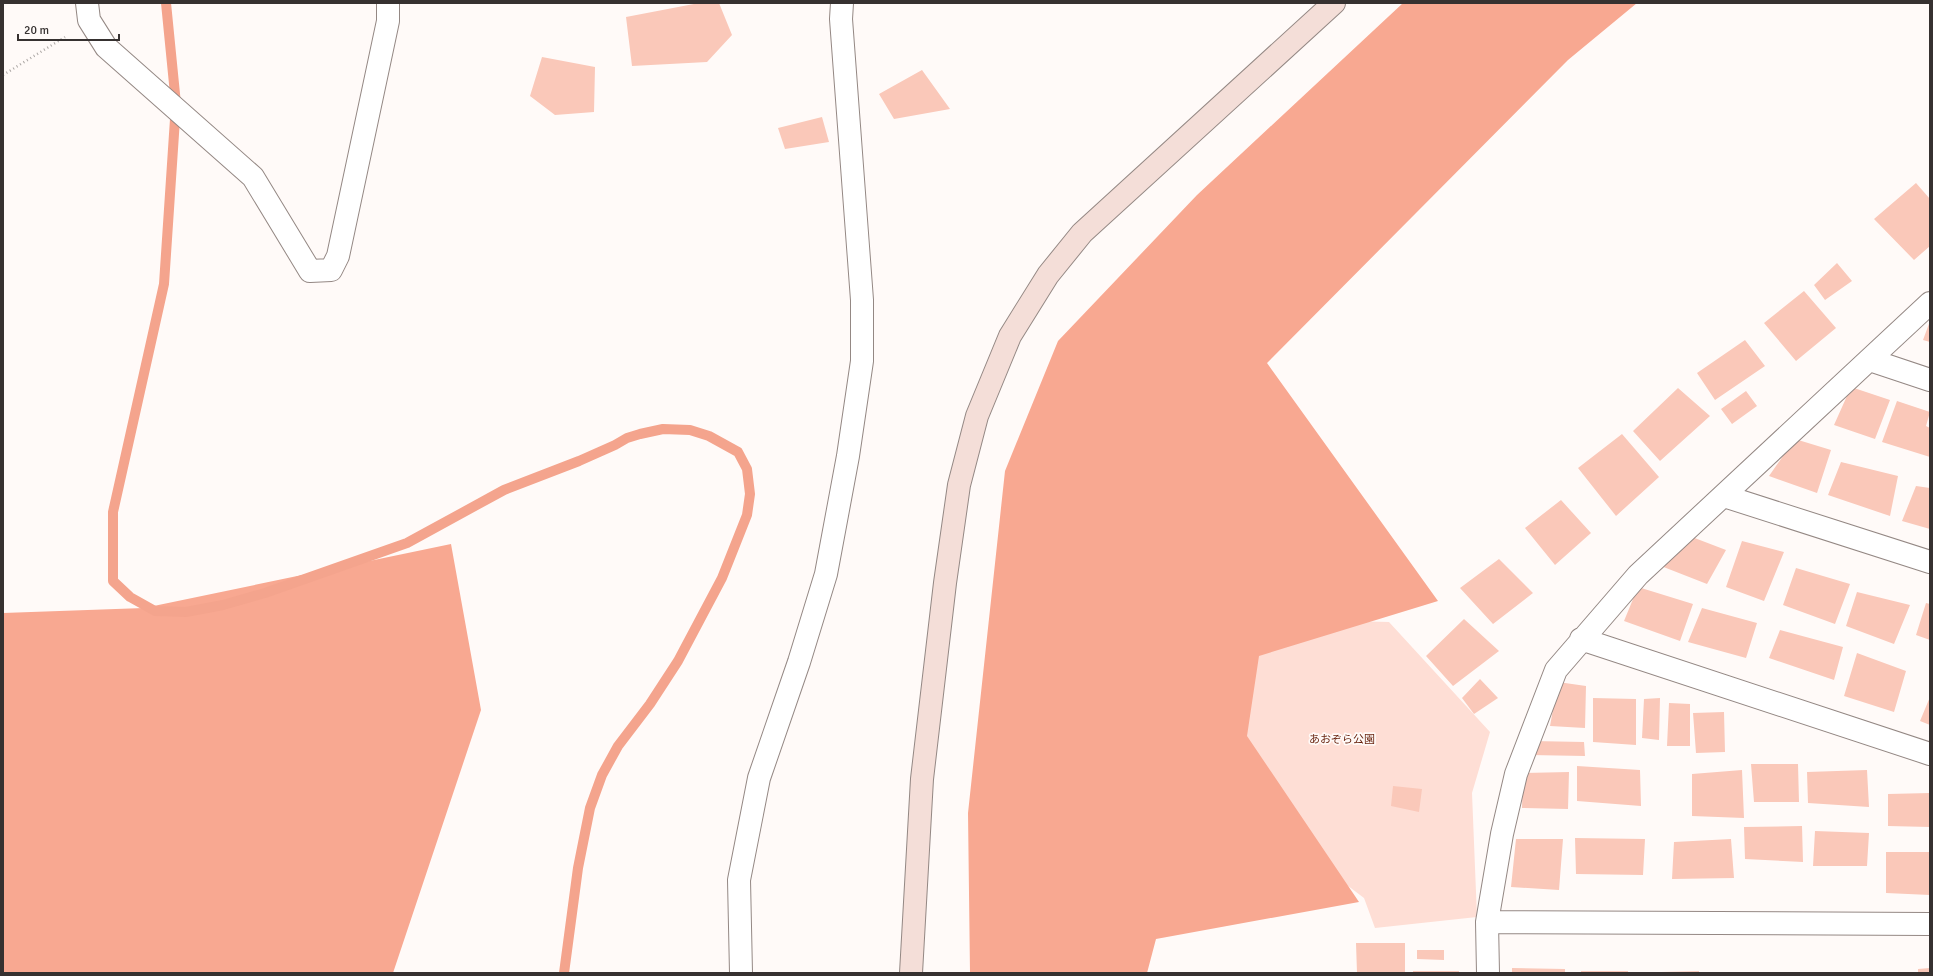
<svg xmlns="http://www.w3.org/2000/svg" width="1933" height="976" font-family="Signika,'Noto Sans JP',sans-serif">
  <rect width="100%" height="100%" fill="#fffaf8"/>
  <path fill="#feded5" d="M 1266,619 L 1389,622 L 1490,732 L 1472,793 L 1477,917 L 1375,928 L 1364,898 L 1261,820 L 1208,663 Z"/>
  <path fill="#f8a891" d="M 1403,3 L 1637,3 L 1568,60 L 1267,363 L 1438,601 L 1259,656 L 1247,736 L 1359,902 L 1156,939 L 1147,973 L 970,973 L 968,813 L 1005,471 L 1058,341 L 1197,195 Z
    M 451,544 L 481,710 L 393,973 L 3,973 L 3,613 L 144,608 Z"/>
  <g fill="none" stroke-linecap="round" stroke-linejoin="round">
    <path stroke="#f4a48d" stroke-width="10" d="M 166,3 L 176,104 L 164,284 L 113,512 L 113,581 L 130,597 L 155,611 L 186,612 L 223,605 L 265,593 L 407,543 L 504,490 L 579,461 L 615,445 L 627,438 L 640,434 L 663,429 L 690,430 L 709,436 L 738,452 L 747,469 L 750,494 L 747,515 L 722,578 L 678,661 L 650,704 L 618,746 L 602,775 L 590,808 L 578,868 L 564,973"/>
  </g>
  <path fill="#fac8b9" d="M 699,3 L 719,3 L 732,35 L 707,62 L 632,66 L 626,17 Z
    M 542,57 L 595,67 L 594,112 L 555,115 L 530,96 Z
    M 922,70 L 950,109 L 894,119 L 879,94 Z
    M 822,117 L 829,142 L 785,149 L 778,128 Z
    M 1916,183 L 1930,199 L 1930,246 L 1914,260 L 1874,219 Z
    M 1837,263 L 1852,281 L 1825,300 L 1814,285 Z
    M 1804,291 L 1836,328 L 1796,361 L 1764,323 Z
    M 1930,321 L 1930,342 L 1923,340 Z
    M 1745,340 L 1765,366 L 1715,400 L 1697,373 Z
    M 1851,387 L 1890,400 L 1875,439 L 1834,425 Z
    M 1678,388 L 1710,416 L 1660,461 L 1633,431 Z
    M 1746,391 L 1757,406 L 1732,424 L 1721,409 Z
    M 1897,401 L 1930,412 L 1926,426 L 1930,428 L 1930,457 L 1882,442 Z
    M 1622,434 L 1659,477 L 1616,516 L 1578,468 Z
    M 1795,439 L 1831,450 L 1817,493 L 1769,476 Z
    M 1841,462 L 1898,476 L 1890,516 L 1828,495 Z
    M 1916,486 L 1930,488 L 1930,529 L 1902,521 Z
    M 1561,500 L 1591,533 L 1555,565 L 1525,528 Z
    M 1692,537 L 1726,550 L 1707,584 L 1661,566 Z
    M 1742,541 L 1784,552 L 1764,601 L 1726,587 Z
    M 1499,559 L 1533,593 L 1493,624 L 1460,588 Z
    M 1796,568 L 1850,584 L 1835,624 L 1783,605 Z
    M 1638,587 L 1693,604 L 1680,641 L 1624,621 Z
    M 1857,592 L 1910,605 L 1894,644 L 1846,626 Z
    M 1926,603 L 1930,604 L 1930,640 L 1916,635 Z
    M 1702,608 L 1757,623 L 1746,658 L 1688,642 Z
    M 1464,619 L 1499,651 L 1453,686 L 1426,656 Z
    M 1780,630 L 1843,647 L 1834,680 L 1769,658 Z
    M 1857,653 L 1906,671 L 1894,712 L 1844,696 Z
    M 1480,679 L 1498,698 L 1474,714 L 1462,698 Z
    M 1558,682 L 1586,686 L 1585,728 L 1550,726 Z
    M 1930,697 L 1930,725 L 1920,721 Z
    M 1593,698 L 1636,699 L 1636,745 L 1593,742 Z
    M 1660,698 L 1659,740 L 1642,738 L 1644,699 Z
    M 1669,703 L 1690,704 L 1690,746 L 1667,746 Z
    M 1724,712 L 1725,752 L 1696,753 L 1693,713 Z
    M 1532,741 L 1584,742 L 1585,756 L 1530,755 Z
    M 1751,764 L 1798,764 L 1799,802 L 1754,802 Z
    M 1577,766 L 1640,770 L 1641,806 L 1577,801 Z
    M 1742,770 L 1744,818 L 1692,816 L 1692,774 Z
    M 1867,770 L 1869,807 L 1808,803 L 1807,772 Z
    M 1569,772 L 1568,809 L 1522,808 L 1523,773 Z
    M 1393,786 L 1422,789 L 1419,812 L 1391,806 Z
    M 1930,793 L 1930,827 L 1888,826 L 1888,794 Z
    M 1802,826 L 1803,862 L 1745,859 L 1744,827 Z
    M 1815,831 L 1869,833 L 1867,866 L 1813,866 Z
    M 1575,838 L 1645,839 L 1643,875 L 1576,874 Z
    M 1516,839 L 1563,839 L 1559,890 L 1511,887 Z
    M 1731,839 L 1734,878 L 1672,879 L 1674,842 Z
    M 1886,852 L 1930,852 L 1930,895 L 1886,893 Z
    M 1356,943 L 1405,943 L 1405,973 L 1357,973 Z
    M 1417,950 L 1444,950 L 1444,960 L 1417,959 Z
    M 1512,968 L 1565,969 L 1565,973 L 1512,973 Z
    M 1930,968 L 1930,973 L 1918,973 L 1918,969 Z
    M 1413,971 L 1459,971 L 1459,973 L 1413,973 Z
    M 1581,971 L 1628,971 L 1628,973 L 1581,973 Z
    M 1699,971 L 1699,973 L 1661,973 L 1661,972 Z"/>
  <g fill="none" stroke-linecap="round" stroke-linejoin="round">
    <defs>
      <path id="street" d="M 87,3 L 89,20 L 106,47 L 253,177 L 310,271 L 331,270 L 338,256 L 388,21 L 388,3
        M 1870,360 L 1930,380
        M 1724,496 L 1930,562
        M 1581,639 L 1930,754
        M 1487,922 L 1930,924
        M 741,973 L 739,880 L 759,778 L 799,662 L 826,574 L 848,456 L 862,361 L 862,300 L 841,19 L 842,3
        M 1488,973 L 1487,922 L 1502,834 L 1516,774 L 1556,670 L 1638,575 L 1930,303"/>
      <path id="secondary" d="M 911,973 L 922,779 L 945,583 L 959,485 L 977,416 L 1010,336 L 1048,275 L 1082,233 L 1334,3"/>
    </defs>
    <use href="#street" stroke="#948884" stroke-width="24"/>
    <use href="#secondary" stroke="#948884" stroke-width="24"/>
    <path stroke="#aca7a5" stroke-width="2.5" stroke-dasharray="1 3" stroke-linecap="butt" d="M 3,75 L 65,37"/>
    <use href="#street" stroke="#fff" stroke-width="22"/>
    <use href="#secondary" stroke="#f4ded8" stroke-width="22"/>
  </g>
  <g text-anchor="middle" dominant-baseline="central" stroke-width="3.5" stroke-linejoin="round" paint-order="stroke">
    <g font-size="11" fill="#651f0a" stroke="#fffaf8">
      <text x="1342" y="739">あおぞら公園</text>
    </g>
  </g>
  <rect width="1933" height="976" fill="none" stroke="#363130" stroke-width="8"/>
  <path d="M18 34v6h101v-6" fill="none" stroke="#363130" stroke-width="2"/>
  <text x="24" y="34" font-size="12" fill="#363130" stroke="#fffaf8" stroke-width="3" paint-order="stroke">20 m</text>
</svg>
